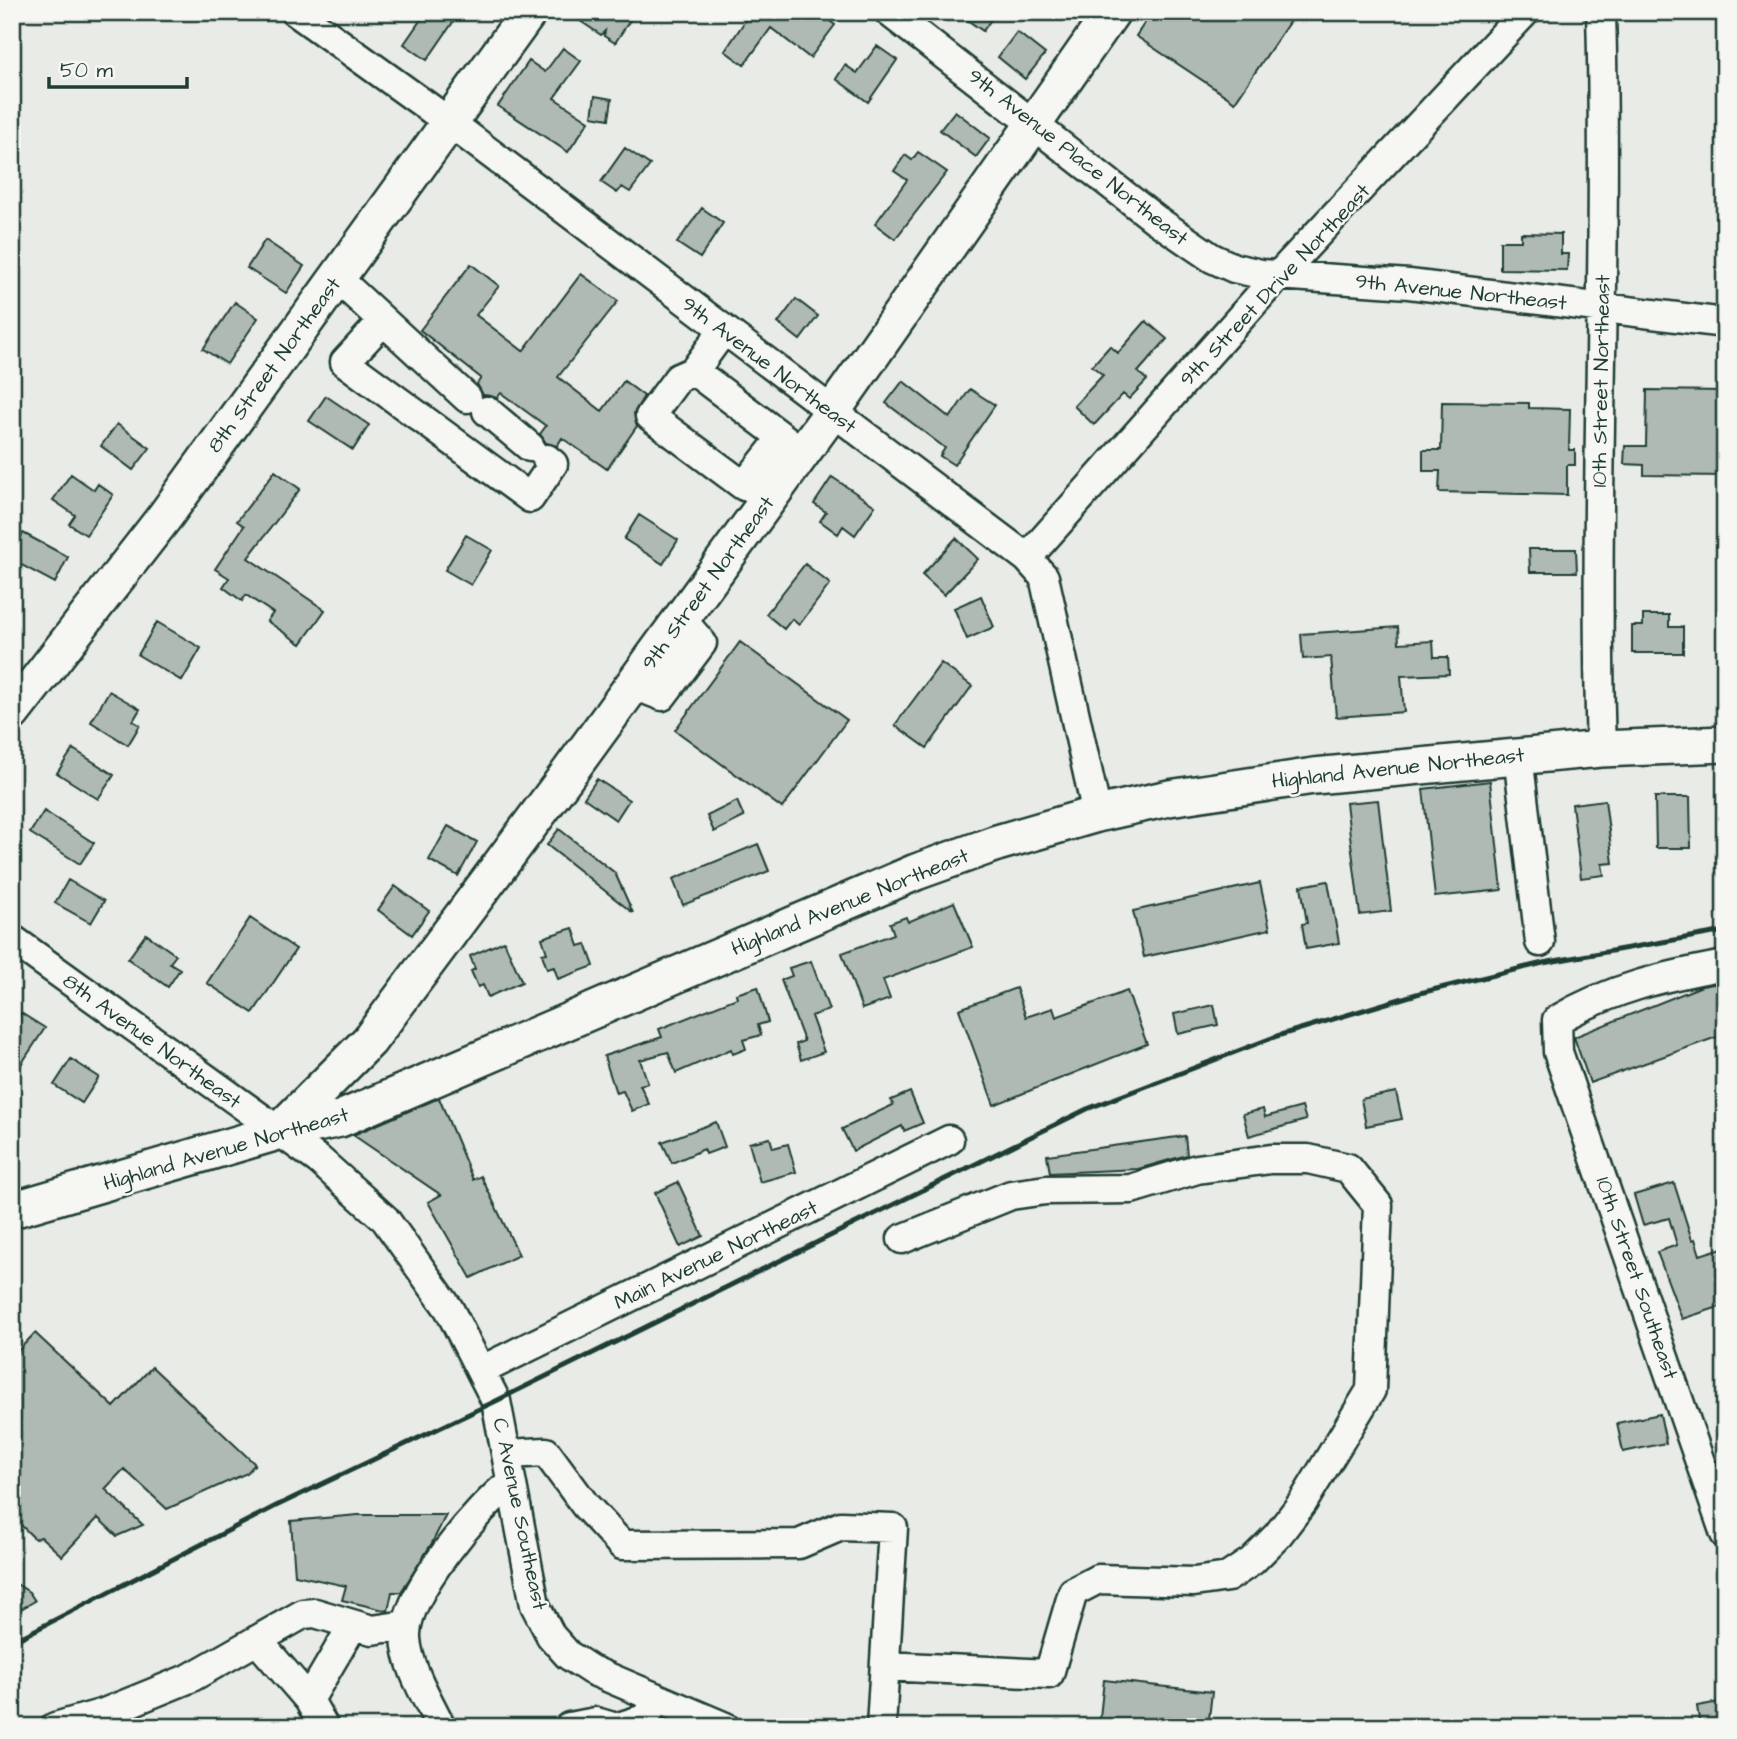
<svg xmlns="http://www.w3.org/2000/svg" width="1737" height="1739" font-family="'Architects Daughter',sans-serif">
  <rect width="100%" height="100%" fill="#e9ebe7"/>
  <filter id="ink" filterUnits="userSpaceOnUse"><feTurbulence type="fractalNoise" baseFrequency=".0143" numOctaves="2"/><feDisplacementMap in="SourceGraphic" scale="14" xChannelSelector="R" yChannelSelector="G"/><feConvolveMatrix kernelMatrix="1 2 1 2 8 2 1 2 1" color-interpolation-filters="sRGB"/></filter>
  <g filter="url(#ink)">
    <path fill="#b0bab5" stroke="#1f3d34" stroke-width="2" d="M 426,12 L 460,12 L 427,60 L 404,44 Z
      M 567,12 L 619,12 L 630,20 L 615,43 L 604,36 L 605,31 L 601,35 Z
      M 751,12 L 818,12 L 835,25 L 810,58 L 771,28 L 744,65 L 725,51 Z
      M 956,12 L 996,12 L 983,31 Z
      M 1152,12 L 1296,12 L 1235,102 L 1136,36 Z
      M 1017,32 L 1045,54 L 1025,79 L 998,57 Z
      M 877,46 L 897,60 L 868,102 L 836,79 L 845,65 L 857,73 Z
      M 563,48 L 581,61 L 554,98 L 589,121 L 568,152 L 498,106 L 529,61 L 545,72 Z
      M 595,96 L 612,99 L 609,119 L 592,116 Z
      M 955,111 L 990,138 L 976,157 L 940,130 Z
      M 625,148 L 650,165 L 630,192 L 622,187 L 617,193 L 601,182 Z
      M 918,152 L 947,172 L 895,239 L 875,224 L 907,180 L 894,171 L 905,155 L 912,160 Z
      M 702,208 L 723,223 L 700,258 L 677,243 Z
      M 1521,233 L 1561,234 L 1561,254 L 1568,254 L 1567,270 L 1500,269 L 1500,241 L 1521,241 Z
      M 265,240 L 304,266 L 286,293 L 247,268 Z
      M 471,264 L 499,286 L 476,315 L 523,351 L 581,274 L 618,301 L 558,377 L 602,411 L 624,381 L 644,396 L 634,413 L 637,426 L 607,469 L 562,438 L 557,446 L 546,443 L 540,434 L 546,426 L 501,393 L 497,398 L 483,395 L 477,384 L 481,378 L 420,330 Z
      M 796,299 L 818,316 L 800,340 L 778,323 Z
      M 235,302 L 258,318 L 227,364 L 203,349 Z
      M 1146,321 L 1167,339 L 1138,372 L 1147,380 L 1129,399 L 1123,394 L 1094,425 L 1074,406 L 1103,375 L 1092,366 L 1110,346 L 1118,353 Z
      M 903,381 L 950,418 L 970,389 L 995,405 L 954,465 L 940,456 L 945,448 L 886,403 Z
      M 1647,390 L 1725,391 L 1725,476 L 1644,475 L 1644,465 L 1624,464 L 1625,446 L 1646,446 Z
      M 326,396 L 369,425 L 353,450 L 309,421 Z
      M 1442,402 L 1529,403 L 1529,408 L 1570,409 L 1569,450 L 1575,450 L 1575,465 L 1567,465 L 1567,495 L 1439,492 L 1440,471 L 1423,471 L 1423,450 L 1441,450 Z
      M 117,424 L 150,448 L 133,470 L 101,446 Z
      M 275,471 L 300,489 L 248,558 L 325,610 L 301,644 L 267,621 L 273,613 L 246,595 L 242,601 L 223,587 L 229,578 L 215,569 L 244,526 L 237,521 Z
      M 71,474 L 94,490 L 98,484 L 113,495 L 86,535 L 69,524 L 75,515 L 53,500 Z
      M 832,477 L 875,506 L 855,535 L 843,526 L 838,534 L 820,521 L 826,512 L 814,504 Z
      M 639,515 L 678,540 L 663,564 L 624,539 Z
      M 23,533 L 68,557 L 55,583 L 12,560 L 12,552 Z
      M 466,535 L 492,550 L 471,585 L 445,570 Z
      M 956,538 L 978,559 L 944,595 L 922,575 Z
      M 1529,549 L 1576,549 L 1577,572 L 1530,572 Z
      M 805,564 L 830,584 L 799,625 L 792,619 L 784,629 L 766,614 Z
      M 981,596 L 994,627 L 967,639 L 954,608 Z
      M 1643,615 L 1669,615 L 1669,627 L 1683,627 L 1683,653 L 1632,653 L 1632,626 L 1643,626 Z
      M 157,622 L 201,648 L 182,681 L 138,655 Z
      M 1398,627 L 1399,643 L 1433,641 L 1434,657 L 1448,657 L 1449,674 L 1401,676 L 1404,712 L 1336,717 L 1331,657 L 1303,659 L 1301,634 Z
      M 740,642 L 847,720 L 782,808 L 675,730 Z
      M 941,663 L 972,686 L 927,748 L 895,725 Z
      M 109,691 L 140,709 L 133,721 L 140,725 L 128,745 L 91,722 Z
      M 73,749 L 114,775 L 98,799 L 57,773 Z
      M 597,779 L 629,800 L 616,820 L 584,798 Z
      M 1490,781 L 1502,890 L 1435,897 L 1423,789 Z
      M 1655,797 L 1690,797 L 1691,848 L 1656,848 Z
      M 1378,800 L 1391,911 L 1360,915 L 1346,803 Z
      M 1605,800 L 1613,863 L 1602,864 L 1604,875 L 1581,878 L 1572,804 Z
      M 737,801 L 744,817 L 714,832 L 707,816 Z
      M 44,811 L 94,843 L 80,864 L 30,833 Z
      M 448,826 L 477,842 L 458,876 L 429,860 Z
      M 559,829 L 615,873 L 633,913 L 547,845 Z
      M 758,844 L 769,871 L 683,905 L 673,879 Z
      M 68,880 L 104,901 L 91,923 L 55,903 Z
      M 1328,881 L 1339,943 L 1306,949 L 1302,924 L 1307,923 L 1301,886 Z
      M 1260,883 L 1270,929 L 1144,957 L 1133,911 Z
      M 395,886 L 429,911 L 412,935 L 378,910 Z
      M 954,902 L 973,947 L 883,980 L 890,999 L 862,1009 L 842,953 L 894,934 L 890,923 L 906,917 L 908,922 Z
      M 250,918 L 296,949 L 253,1013 L 207,983 Z
      M 573,928 L 579,946 L 586,944 L 594,966 L 558,979 L 554,967 L 547,969 L 542,954 L 547,953 L 542,938 Z
      M 146,934 L 176,955 L 170,963 L 180,969 L 168,987 L 128,959 Z
      M 504,941 L 522,982 L 488,997 L 483,985 L 478,987 L 471,971 L 475,969 L 470,956 Z
      M 811,961 L 829,1010 L 811,1016 L 824,1052 L 801,1060 L 796,1044 L 804,1041 L 781,980 L 792,976 L 789,968 Z
      M 1725,982 L 1725,1034 L 1590,1083 L 1574,1037 L 1702,986 Z
      M 758,987 L 768,1022 L 758,1025 L 761,1035 L 743,1040 L 746,1049 L 733,1054 L 731,1049 L 676,1073 L 668,1052 L 640,1060 L 648,1083 L 640,1085 L 649,1104 L 632,1111 L 623,1091 L 616,1093 L 604,1056 L 662,1037 L 659,1029 L 737,998 L 736,994 Z
      M 1016,988 L 1026,1017 L 1053,1008 L 1056,1017 L 1127,991 L 1147,1044 L 994,1105 L 959,1009 Z
      M 1214,1005 L 1218,1025 L 1178,1034 L 1174,1014 Z
      M 21,1013 L 45,1028 L 12,1078 L 12,1027 Z
      M 71,1059 L 99,1077 L 82,1103 L 54,1085 Z
      M 910,1092 L 923,1123 L 904,1131 L 902,1126 L 853,1151 L 842,1129 L 893,1105 L 891,1100 Z
      M 1396,1092 L 1402,1119 L 1366,1126 L 1361,1099 Z
      M 439,1098 L 473,1180 L 481,1176 L 519,1255 L 471,1278 L 428,1202 L 441,1195 L 353,1135 Z
      M 1302,1107 L 1306,1120 L 1249,1136 L 1243,1114 L 1263,1109 L 1265,1117 Z
      M 716,1122 L 725,1147 L 706,1154 L 704,1149 L 672,1163 L 662,1142 Z
      M 1185,1136 L 1187,1155 L 1138,1169 L 1050,1173 L 1047,1155 Z
      M 770,1138 L 773,1148 L 788,1144 L 796,1172 L 760,1182 L 749,1143 Z
      M 678,1182 L 703,1236 L 680,1247 L 655,1193 Z
      M 1674,1183 L 1692,1240 L 1695,1239 L 1700,1255 L 1725,1247 L 1725,1305 L 1682,1319 L 1657,1252 L 1677,1245 L 1669,1218 L 1643,1225 L 1634,1195 Z
      M 35,1333 L 114,1407 L 152,1367 L 255,1464 L 247,1473 L 167,1509 L 124,1469 L 105,1489 L 143,1525 L 117,1536 L 98,1518 L 62,1556 L 41,1537 L 35,1539 L 12,1516 L 12,1357 Z
      M 1660,1414 L 1666,1443 L 1623,1452 L 1617,1423 Z
      M 358,1515 L 446,1515 L 432,1543 L 401,1592 L 392,1592 L 388,1611 L 342,1600 L 346,1586 L 295,1575 L 291,1521 Z
      M 12,1581 L 29,1592 L 35,1601 L 12,1614 Z
      M 1104,1680 L 1212,1692 L 1208,1727 L 1099,1727 Z
      M 1725,1701 L 1725,1727 L 1700,1727 L 1697,1706 Z"/>
    <g fill="none" stroke-linecap="round" stroke-linejoin="round">
      <defs>
        <path id="minor" d="M 296,12 L 449,122 L 1027,558 L 1044,577 L 1097,814
          M 889,12 L 1155,219 L 1212,258 L 1234,268 L 1261,274 L 1409,284 L 1725,323
          M 1601,12 C 1608,258 1593,503 1601,749
          M 337,278 L 467,398
          M 383,321 L 345,362 L 530,498 L 553,464 L 547,459
          M 723,331 L 694,371 L 798,449
          M 694,371 L 678,378 L 650,416 L 744,486 L 782,438
          M 487,411 L 530,447
          M 1027,558 L 1265,290 L 1525,12
          M 634,685 L 662,696 L 702,643 L 681,619
          M 1518,755 L 1540,942
          M 12,939 L 319,1160 L 385,1219 L 449,1309 L 496,1401 L 535,1605 L 551,1636 L 568,1655 L 591,1670 L 725,1727
          M 1725,965 C 1665,976 1609,989 1557,1020 L 1558,1052 L 1725,1534
          M 482,1370 L 949,1140
          M 507,1454 L 546,1452 L 585,1505 L 622,1545 L 799,1544 L 841,1526 L 893,1528 L 881,1727
          M 257,1640 L 309,1700
          M 885,1666 L 1049,1674 L 1073,1592 L 1098,1579 L 1194,1582 L 1228,1577 L 1252,1561 L 1277,1536 L 1303,1502 L 1371,1390 L 1378,1205 L 1348,1168 L 1308,1159 L 1271,1159 L 1197,1169 L 1131,1189 L 1046,1190 L 1011,1195 L 902,1239
          M 55,1727 L 104,1713 L 190,1678 L 303,1614 L 315,1613 L 372,1630 L 406,1625
          M 324,1727 L 309,1700 L 353,1625
          M 441,1727 C 428,1699 408,1669 406,1638 C 403,1595 478,1508 511,1482
          M 569,1727 L 596,1722 L 613,1727
          M 618,1727 L 647,1718 L 655,1697"/>
        <path id="major" d="M 12,713 L 166,515 L 529,12
          M 278,1132 L 369,1041 L 565,778 L 832,412 L 1112,12
          M 12,1210 L 278,1132 L 340,1119 L 916,872 L 997,843 L 1097,814 L 1169,798 L 1314,776 L 1601,749 L 1725,744"/>
      </defs>
      <use href="#minor" stroke="#1f3d34" stroke-width="33"/>
      <use href="#major" stroke="#1f3d34" stroke-width="40"/>
      <use href="#minor" stroke="#f6f6f2" stroke-width="28"/>
      <use href="#major" stroke="#f6f6f2" stroke-width="35"/>
      <path stroke="#1f3d34" stroke-width="5" d="M 12,1642 L 276,1506 L 496,1401 L 1087,1109 L 1277,1036 L 1420,993 L 1543,963 L 1725,931"/>
    </g>
  </g>
  <g text-anchor="middle" dominant-baseline="central" stroke-width="5" stroke-linejoin="round" paint-order="stroke">
    <g font-size="21" fill="#1f3d34" stroke="#f6f6f2">
      <text transform="translate(1078 157) rotate(38)">9th Avenue Place Northeast</text>
      <text transform="translate(1275 285) rotate(-47)">9th Street Drive Northeast</text>
      <text transform="translate(1461 292) rotate(6)">9th Avenue Northeast</text>
      <text transform="translate(274 365) rotate(-54)">8th Street Northeast</text>
      <text transform="translate(769 365) rotate(37)">9th Avenue Northeast</text>
      <text transform="translate(1601 381) rotate(-89)">10th Street Northeast</text>
      <text transform="translate(708 583) rotate(-54)">9th Street Northeast</text>
      <text transform="translate(1398 768) rotate(-6)">Highland Avenue Northeast</text>
      <text transform="translate(850 902) rotate(-22)">Highland Avenue Northeast</text>
      <text transform="translate(152 1041) rotate(36)">8th Avenue Northeast</text>
      <text transform="translate(226 1149) rotate(-16)">Highland Avenue Northeast</text>
      <text transform="translate(716 1255) rotate(-26)">Main Avenue Northeast</text>
      <text transform="translate(1637 1278) rotate(71)">10th Street Southeast</text>
      <text transform="translate(520 1514) rotate(78)">C Avenue Southeast</text>
    </g>
  </g>
  <rect width="1737" height="1739" fill="none" stroke="#f6f6f2" stroke-width="42"/>
  <rect x="21" y="21" width="1695" height="1697" fill="none" stroke="#1f3d34" stroke-width="2.5" filter="url(#ink)"/>
  <path d="M49 77v10h138v-10" fill="none" stroke="#1f3d34" stroke-width="3.5"/>
  <text x="60" y="77" font-size="21" fill="#1f3d34" stroke="#f6f6f2" stroke-width="5" paint-order="stroke">50 m</text>
</svg>
